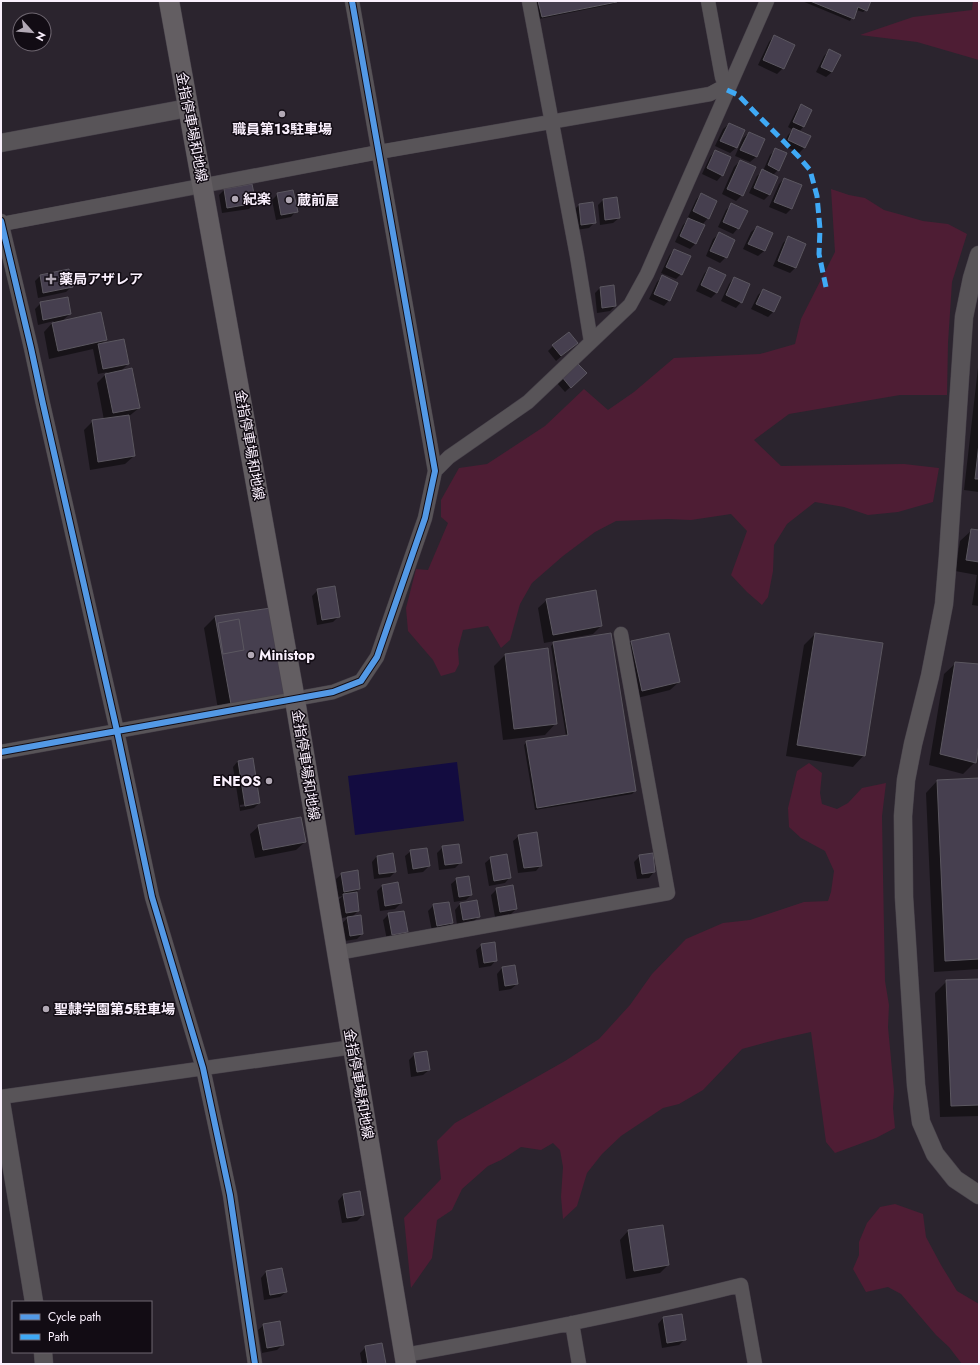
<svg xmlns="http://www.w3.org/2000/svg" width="980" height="1365" font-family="Jost,'Noto Sans JP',sans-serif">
  <rect width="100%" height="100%" fill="#2b242e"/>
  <path fill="#4e1d34" d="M 973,1 L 979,1 L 979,60 L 917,42 L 860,35 L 913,17 L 972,10 Z
    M 831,189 L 849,195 L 865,198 L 884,210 L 902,215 L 923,221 L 948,224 L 967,234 L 952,282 L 948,343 L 947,395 L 900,395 L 789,414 L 754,440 L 781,466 L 904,464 L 939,468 L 933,502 L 898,512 L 868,515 L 844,507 L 815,502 L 787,524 L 774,545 L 773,571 L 768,597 L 762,605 L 747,592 L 731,575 L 747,531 L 731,514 L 691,520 L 668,519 L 616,521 L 595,532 L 563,556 L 532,583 L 520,604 L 510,640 L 501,648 L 488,626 L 463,630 L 458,649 L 459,664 L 455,672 L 441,676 L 433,660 L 408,631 L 406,608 L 416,569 L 428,570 L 448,523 L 441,517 L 441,500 L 459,468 L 487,464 L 545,426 L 584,389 L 608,410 L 634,392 L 674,358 L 760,354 L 795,344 L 801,319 L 835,252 Z
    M 809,763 L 822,773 L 820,793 L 822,804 L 837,809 L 848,803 L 862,788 L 886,783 L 882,816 L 883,875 L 885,981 L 889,1005 L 888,1027 L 894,1091 L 893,1108 L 895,1128 L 876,1138 L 835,1153 L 826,1142 L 811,1032 L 779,1039 L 742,1049 L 703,1090 L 679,1104 L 663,1108 L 621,1136 L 602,1154 L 587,1173 L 577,1206 L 563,1219 L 561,1197 L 563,1167 L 560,1150 L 553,1143 L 541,1150 L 521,1147 L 501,1160 L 488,1166 L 462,1189 L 452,1210 L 437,1220 L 432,1258 L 411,1288 L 404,1218 L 441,1179 L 437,1141 L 455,1123 L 565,1061 L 599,1039 L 630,1005 L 652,974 L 686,939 L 723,923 L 750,920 L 804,902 L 828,901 L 831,892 L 834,871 L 825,851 L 801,838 L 789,827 L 788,808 L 797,771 Z
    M 895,1204 L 923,1214 L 926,1237 L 941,1265 L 957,1291 L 979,1304 L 979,1364 L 962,1364 L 949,1347 L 936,1335 L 901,1294 L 888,1287 L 866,1292 L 853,1269 L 859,1255 L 859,1242 L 867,1223 L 880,1207 Z"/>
  <path fill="#130c40" d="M 457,762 L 464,821 L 355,835 L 348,776 Z"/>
  <path fill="#0007" fill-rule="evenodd" d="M 536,1 L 616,1 L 616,2 L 613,4 L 539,19 Z
    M 802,1 L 869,1 L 866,10 L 863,12 L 856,10 L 850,21 Z
    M 774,36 L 783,68 L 777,74 L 758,65 L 769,42 Z
    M 830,50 L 832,72 L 826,77 L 816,72 L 824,56 Z
    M 801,106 L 803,127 L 799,132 L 805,147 L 799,153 L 783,145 L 788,135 L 793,130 L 788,127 L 796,111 Z
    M 729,124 L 744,130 L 736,148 L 730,153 L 715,146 L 723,129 Z
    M 749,133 L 764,140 L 756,157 L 750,162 L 735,156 L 743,138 Z
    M 776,149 L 778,170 L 773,175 L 769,195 L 764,200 L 749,193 L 757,176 L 763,171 L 770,155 Z
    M 715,151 L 722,175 L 717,181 L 702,174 L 710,157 Z
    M 740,161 L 742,195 L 736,201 L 722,194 L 734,167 Z
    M 784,179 L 801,186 L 791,209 L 786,214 L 769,207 L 779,184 Z
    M 252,185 L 255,203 L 249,209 L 222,213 L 219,195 L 224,190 Z
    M 278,194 L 296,211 L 291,217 L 276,220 L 272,200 Z
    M 701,194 L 708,218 L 702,225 L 696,243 L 690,249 L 675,242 L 683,225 L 690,218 L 688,217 L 696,200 Z
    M 603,200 L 619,218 L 613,223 L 600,225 L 598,205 Z
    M 579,205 L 594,223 L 589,228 L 576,230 L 574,210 Z
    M 731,205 L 738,228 L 733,234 L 718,227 L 726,210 Z
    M 757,227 L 772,233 L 764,251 L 758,256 L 743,249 L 751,232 Z
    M 719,234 L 726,257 L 720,263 L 706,256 L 713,239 Z
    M 788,238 L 805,245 L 795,268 L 790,273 L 773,266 L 783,243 Z
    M 674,250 L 681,274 L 676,279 L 661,273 L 669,256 Z
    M 709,268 L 717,292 L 711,298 L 696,291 L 704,274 Z
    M 69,270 L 72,286 L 66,292 L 38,298 L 35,281 L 40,276 Z
    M 662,277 L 669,300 L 664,306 L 649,299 L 657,282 Z
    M 734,278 L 741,302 L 736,308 L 721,301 L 729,284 Z
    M 600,288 L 615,306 L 610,311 L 597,313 L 595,293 Z
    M 763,290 L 780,298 L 773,312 L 768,317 L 751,309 L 758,295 Z
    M 41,303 L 70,314 L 62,321 L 106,339 L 101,344 L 128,364 L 120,372 L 139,408 L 128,417 L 134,456 L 125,464 L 90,470 L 84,430 L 93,421 L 104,420 L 97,383 L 108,372 L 98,374 L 93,349 L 49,359 L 44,332 L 54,321 L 38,325 L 35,309 Z
    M 553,346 L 571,348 L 556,361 L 548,351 Z
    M 979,359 L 979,492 L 964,490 Z
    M 577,364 L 585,373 L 565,392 L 557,383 Z
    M 972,530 L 979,531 L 979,606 L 972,605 L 977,575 L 955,571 L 960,541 Z
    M 318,590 L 339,616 L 333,622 L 317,625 L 312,596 Z
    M 547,600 L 601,626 L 593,634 L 544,643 L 538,608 Z
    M 215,617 L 285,694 L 219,715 L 204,628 Z
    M 815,634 L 864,755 L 853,767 L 786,756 L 804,645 Z
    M 631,642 L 679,682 L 670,690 L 633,699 L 623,651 Z
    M 554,643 L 635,791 L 632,794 L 535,810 L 524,745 L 527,742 L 566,736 L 551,646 Z
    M 505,655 L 556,723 L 545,735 L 503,740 L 494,666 Z
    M 956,663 L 979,665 L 979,739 L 975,762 L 963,774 L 929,765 L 944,674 Z
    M 238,761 L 259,803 L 254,808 L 240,811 L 233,767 ZM 254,803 L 254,805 L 240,807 L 240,805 Z
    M 979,779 L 979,969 L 934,972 L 926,793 L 937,781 Z
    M 259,826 L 305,842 L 296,850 L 255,858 L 250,834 Z
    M 519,836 L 541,865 L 536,871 L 518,873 L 513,841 Z
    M 443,847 L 461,862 L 455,868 L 439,870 L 437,853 Z
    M 411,851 L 429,866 L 423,872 L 408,874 L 405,856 Z
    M 377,856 L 395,872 L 390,877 L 374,879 L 372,862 Z
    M 640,856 L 654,872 L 649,878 L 637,879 L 634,862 Z
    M 491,858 L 510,877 L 505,883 L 489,886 L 485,863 Z
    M 342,874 L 359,889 L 356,892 L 358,911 L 352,917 L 362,934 L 357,939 L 345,941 L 342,923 L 349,917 L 341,918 L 338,900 L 343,896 L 338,897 L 336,879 Z
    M 457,879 L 471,895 L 466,900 L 454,902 L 451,884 Z
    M 382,886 L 401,903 L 395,909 L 380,911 L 377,891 Z
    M 497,889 L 516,909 L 510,915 L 495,917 L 491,895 Z
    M 476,902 L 479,916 L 473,922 L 457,925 L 455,910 L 460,904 Z
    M 434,905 L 452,923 L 446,928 L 432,931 L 428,911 Z
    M 389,914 L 407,932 L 402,938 L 387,940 L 383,920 Z
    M 482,945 L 496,960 L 491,966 L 479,968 L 476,950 Z
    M 502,968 L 517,984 L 511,989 L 499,991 L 497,974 Z
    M 979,980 L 979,1116 L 940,1117 L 935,993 L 947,981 Z
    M 415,1054 L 429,1070 L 423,1075 L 411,1077 L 409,1060 Z
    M 343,1195 L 363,1215 L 357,1221 L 342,1223 L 338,1201 Z
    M 628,1231 L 668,1265 L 660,1273 L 626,1279 L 620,1240 Z
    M 266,1272 L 286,1292 L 280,1297 L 264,1300 L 261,1278 Z
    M 663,1318 L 685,1339 L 679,1345 L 662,1348 L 658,1324 Z
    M 264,1325 L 283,1344 L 277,1350 L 262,1353 L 258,1330 Z
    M 366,1347 L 385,1364 L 362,1364 L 360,1353 Z"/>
  <path fill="#463f4f" stroke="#5b5760" d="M 538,1 L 617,1 L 617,2 L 542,17 Z
    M 810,1 L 871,1 L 867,11 L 858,7 L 854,19 Z
    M 774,35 L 795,45 L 784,69 L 763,60 Z
    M 829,49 L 841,55 L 832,72 L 821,67 Z
    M 801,104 L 812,110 L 804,127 L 793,122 Z
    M 729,123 L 745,130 L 737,148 L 720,141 Z
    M 793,128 L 811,136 L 805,148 L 788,140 Z
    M 749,132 L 765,139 L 757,157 L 740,150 Z
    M 775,148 L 787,153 L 779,171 L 768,165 Z
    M 715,150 L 731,157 L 723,176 L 707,168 Z
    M 740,160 L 756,167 L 743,196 L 727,189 Z
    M 762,169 L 778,177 L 770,195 L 754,188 Z
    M 784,178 L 802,185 L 792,209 L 774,202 Z
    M 252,184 L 256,203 L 227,208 L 224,189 Z
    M 293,190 L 298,212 L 281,215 L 277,193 Z
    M 701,193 L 717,201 L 709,219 L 693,211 Z
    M 617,197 L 620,218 L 605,220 L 603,199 Z
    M 593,202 L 596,223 L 581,225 L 579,204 Z
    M 731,203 L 748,211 L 739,229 L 723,222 Z
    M 688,218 L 705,225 L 696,244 L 680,236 Z
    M 757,226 L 773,233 L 765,251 L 748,244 Z
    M 719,232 L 735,240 L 727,258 L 710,251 Z
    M 788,236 L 806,244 L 796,268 L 778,261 Z
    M 674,249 L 691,256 L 682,275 L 666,267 Z
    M 709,267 L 726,275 L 717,293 L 701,285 Z
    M 69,269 L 73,287 L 43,293 L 40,275 Z
    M 662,275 L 678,283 L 670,301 L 654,294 Z
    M 734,277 L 750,284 L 742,303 L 726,295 Z
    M 614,285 L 616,306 L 602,308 L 600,287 Z
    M 763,289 L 781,297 L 774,312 L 756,304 Z
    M 68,297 L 71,314 L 43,320 L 40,302 Z
    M 101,312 L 107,340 L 58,351 L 52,323 Z
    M 569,332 L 578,343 L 561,356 L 552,345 Z
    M 124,339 L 129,364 L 103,369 L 98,344 Z
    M 577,363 L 587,373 L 571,388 L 562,377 Z
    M 132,368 L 140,408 L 113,413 L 105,374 Z
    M 129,415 L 135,456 L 98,462 L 92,420 Z
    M 979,443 L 979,479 L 975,479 Z
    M 971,529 L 979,530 L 979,562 L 966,560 Z
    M 335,586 L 340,617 L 322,620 L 317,589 Z
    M 596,590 L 602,626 L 553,635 L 546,599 Z
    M 271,608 L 287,695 L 231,704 L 215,616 Z
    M 239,619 L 244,650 L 223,654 L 218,623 Z
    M 611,633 L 636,791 L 537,808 L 526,741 L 568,735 L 553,642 Z
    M 669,633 L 680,682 L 642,691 L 631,641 Z
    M 815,633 L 883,643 L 865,756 L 797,745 Z
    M 548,648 L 557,724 L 514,729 L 505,654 Z
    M 955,662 L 979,664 L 979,744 L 976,763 L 940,754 Z
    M 253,758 L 260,803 L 245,806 L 238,761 Z
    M 979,778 L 979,959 L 945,961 L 937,780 Z
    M 301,817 L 306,842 L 263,850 L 258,825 Z
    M 537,832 L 542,866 L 524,868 L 518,835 Z
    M 459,844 L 462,863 L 445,865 L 442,846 Z
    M 427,848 L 430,866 L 413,869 L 410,850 Z
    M 393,853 L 396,872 L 379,874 L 377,856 Z
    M 653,853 L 655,872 L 642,874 L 639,855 Z
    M 507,854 L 511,878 L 494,881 L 490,857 Z
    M 358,870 L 360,889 L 344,892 L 341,873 Z
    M 469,876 L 472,895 L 459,897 L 456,878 Z
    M 398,882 L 402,903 L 385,906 L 382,885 Z
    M 513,885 L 517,909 L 500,912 L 496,888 Z
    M 357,892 L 359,911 L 346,913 L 343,894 Z
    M 477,900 L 480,917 L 463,920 L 460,903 Z
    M 449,902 L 453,923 L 437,926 L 433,904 Z
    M 404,911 L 408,932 L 392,935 L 388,913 Z
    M 361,915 L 363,934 L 350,936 L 347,917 Z
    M 495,942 L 497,961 L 484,963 L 481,944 Z
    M 515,965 L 518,984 L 505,986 L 502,967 Z
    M 979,979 L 979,1105 L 951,1106 L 946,980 Z
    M 427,1051 L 430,1070 L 417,1072 L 414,1053 Z
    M 360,1191 L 364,1215 L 347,1218 L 343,1194 Z
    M 663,1225 L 669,1265 L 634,1271 L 628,1230 Z
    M 282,1268 L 287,1292 L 270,1295 L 266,1271 Z
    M 682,1314 L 686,1340 L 667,1343 L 663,1317 Z
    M 280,1321 L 284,1345 L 267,1348 L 263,1324 Z
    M 382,1343 L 386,1364 L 368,1364 L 365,1346 Z"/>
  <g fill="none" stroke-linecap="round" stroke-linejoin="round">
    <defs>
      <path id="minor" d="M 529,1 L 577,256 L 591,342
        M 1,221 L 31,348 L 43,404 L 117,731 L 152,897 L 203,1068 L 230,1195 L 255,1364
        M 2,224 L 379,152 L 710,94 L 721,88 L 727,90 L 722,77 L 708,1
        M 435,471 L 449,457 L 528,402 L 630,305 L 647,274 L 767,1
        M 1,752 L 333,692 L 361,681 L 377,657 L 425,518 L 435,471 L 352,1
        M 337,953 L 668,893 L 621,634
        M 1,1097 L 353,1047
        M 572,1323 L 579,1364
        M 405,1355 C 517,1335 630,1313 741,1285 L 755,1364"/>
      <path id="tertiary" d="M 1,143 L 188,108
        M 979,255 L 972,278 L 964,317 L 948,556 L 944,604 L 930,676 L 913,744 L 906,780 L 903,816 L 904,897 L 916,1085 L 921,1122 L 935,1154 L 955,1179 L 979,1195
        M 1,1102 L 34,1302
        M 43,1352 L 44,1364"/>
      <path id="secondary" d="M 169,1 L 295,700 L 406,1364"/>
    </defs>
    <use href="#minor" stroke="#47414a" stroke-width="15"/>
    <use href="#tertiary" stroke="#47414a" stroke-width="19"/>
    <use href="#secondary" stroke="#47414a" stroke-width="21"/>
    <use href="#minor" stroke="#585458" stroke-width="14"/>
    <use href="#tertiary" stroke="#585458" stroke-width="18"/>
    <use href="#secondary" stroke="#635e62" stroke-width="20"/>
    <path stroke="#3fa9f5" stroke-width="5" stroke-dasharray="10 5" stroke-linecap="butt" d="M 727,90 L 738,95 L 799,157 L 810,170 L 817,196 L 820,229 L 819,254 L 827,292"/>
    <defs>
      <path id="cycleway" d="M 1,221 L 31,348 L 43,404 L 117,731 L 152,897 L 203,1068 L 230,1195 L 255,1364
        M 1,752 L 333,692 L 361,681 L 377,657 L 425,518 L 435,471 L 352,1"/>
    </defs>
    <use href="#cycleway" stroke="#120c14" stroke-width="8"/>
    <use href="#cycleway" stroke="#5399e6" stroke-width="6"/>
  </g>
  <g fill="#b2a9b5" stroke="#120c14" stroke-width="1.5">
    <circle cx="282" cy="114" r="4"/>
    <circle cx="235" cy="199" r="4"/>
    <circle cx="289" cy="200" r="4"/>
    <path d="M49 273h4v4h4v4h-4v4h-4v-4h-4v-4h4z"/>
    <circle cx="251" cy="655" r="4"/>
    <circle cx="269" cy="781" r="4"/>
    <circle cx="46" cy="1009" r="4"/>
  </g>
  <g text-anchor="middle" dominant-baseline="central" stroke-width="3" stroke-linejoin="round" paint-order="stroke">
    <g font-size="14" fill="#faf0fd" stroke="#120c14">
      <text transform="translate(192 127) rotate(79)">金指停車場和地線</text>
      <text transform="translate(250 445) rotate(80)">金指停車場和地線</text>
      <text transform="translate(306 765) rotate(81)">金指停車場和地線</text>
      <text transform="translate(359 1084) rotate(80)">金指停車場和地線</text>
    </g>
    <g font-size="14" font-weight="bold" fill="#faf0fd" stroke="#120c14" text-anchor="start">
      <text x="282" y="129" text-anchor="middle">職員第13駐車場</text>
      <text x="243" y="199">紀楽</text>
      <text x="297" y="200">蔵前屋</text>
      <text x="59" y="279">薬局アザレア</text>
      <text x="259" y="655">Ministop</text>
      <text x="261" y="781" text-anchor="end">ENEOS</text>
      <text x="54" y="1009">聖隷学園第5駐車場</text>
    </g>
  </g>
  <rect width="980" height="1365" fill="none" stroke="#faf0fd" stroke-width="4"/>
  <rect x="12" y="1301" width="140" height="52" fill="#120c14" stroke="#6f6771"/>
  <rect x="20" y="1314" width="20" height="6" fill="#5399e6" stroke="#6f6771"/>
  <text x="48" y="1321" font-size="12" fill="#faf0fd">Cycle path</text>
  <rect x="20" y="1334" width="20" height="6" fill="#3fa9f5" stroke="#6f6771"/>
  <text x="48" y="1341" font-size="12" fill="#faf0fd">Path</text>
  <g transform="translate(32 32) rotate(117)"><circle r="19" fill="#120c14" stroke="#6f6771"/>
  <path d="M0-3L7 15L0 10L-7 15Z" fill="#b2a9b5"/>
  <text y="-6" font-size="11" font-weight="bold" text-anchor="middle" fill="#faf0fd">N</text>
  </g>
</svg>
